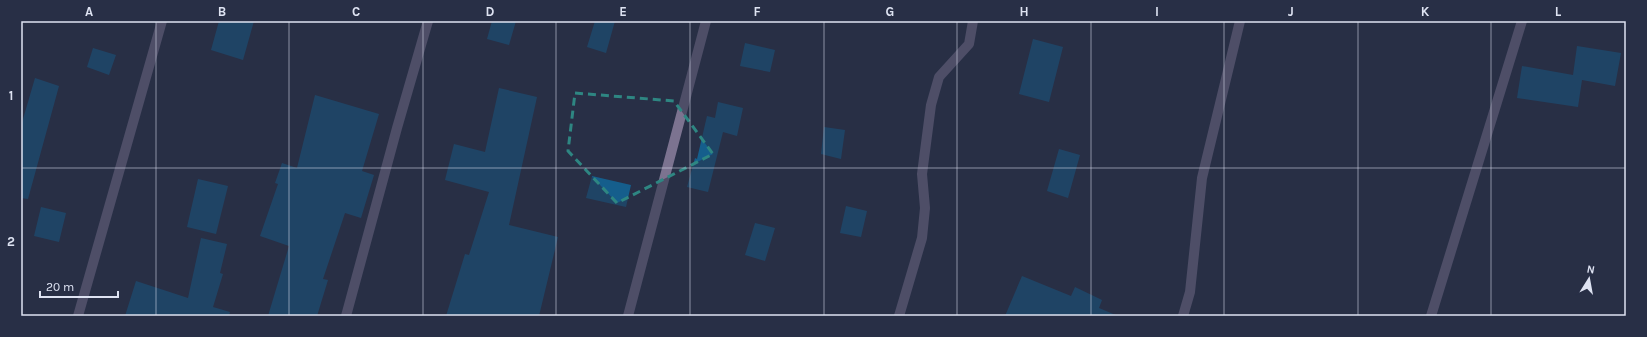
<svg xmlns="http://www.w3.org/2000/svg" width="1647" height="337" font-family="Karla,sans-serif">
  <rect width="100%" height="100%" fill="#282f46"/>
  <path fill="#155e8c" d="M 219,21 L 254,21 L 243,60 L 211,50 Z
    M 492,21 L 516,21 L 509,45 L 487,39 Z
    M 595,21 L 615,21 L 606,53 L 587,47 Z
    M 1033,39 L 1063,47 L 1049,102 L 1019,94 Z
    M 745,43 L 775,50 L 770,72 L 740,66 Z
    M 1577,46 L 1621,53 L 1615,86 L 1582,80 L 1578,107 L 1517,98 L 1522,66 L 1573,75 Z
    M 93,48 L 116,55 L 109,75 L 87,67 Z
    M 35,78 L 59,86 L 28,199 L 21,198 L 21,126 Z
    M 499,88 L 537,97 L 509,225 L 558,237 L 539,316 L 446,316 L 465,254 L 469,255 L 489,192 L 445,180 L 454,144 L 485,152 Z
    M 315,95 L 379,114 L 362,171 L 374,175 L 361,218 L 345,213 L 323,279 L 328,280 L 317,316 L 268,316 L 289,246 L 260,236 L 278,184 L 275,183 L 282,163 L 297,168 Z
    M 718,102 L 743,108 L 737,136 L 723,132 L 708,192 L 687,187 L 695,158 L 697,159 L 707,116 L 715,118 Z
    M 824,127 L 845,130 L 841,159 L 821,154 Z
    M 1059,149 L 1080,155 L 1068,198 L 1047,191 Z
    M 592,176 L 631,185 L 626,207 L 586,198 Z
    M 198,179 L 228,186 L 216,234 L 187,227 Z
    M 846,206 L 867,211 L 861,237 L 840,233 Z
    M 41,207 L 66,213 L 59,242 L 34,236 Z
    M 755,223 L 775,228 L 765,261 L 745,255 Z
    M 201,238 L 227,244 L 220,273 L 223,274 L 213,307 L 230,312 L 229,316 L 125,316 L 136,281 L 188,298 Z
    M 1022,276 L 1071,296 L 1075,287 L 1102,300 L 1099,308 L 1118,316 L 1005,316 Z"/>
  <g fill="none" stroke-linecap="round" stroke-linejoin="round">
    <path stroke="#7c7390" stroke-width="10" d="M 78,316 L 162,21
      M 346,316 L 397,128 L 428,21
      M 628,316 L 706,21
      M 899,316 L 922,238 L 925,208 L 922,174 L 931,105 L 939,77 L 969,44 L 973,21
      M 1183,316 L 1190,292 L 1202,178 L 1240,21
      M 1431,316 L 1522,21"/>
  </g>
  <path d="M0 0H1647V337H0ZM 575,93 L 674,101 L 713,154 L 617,203 L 568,151 Z" fill="#282f46" fill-opacity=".55" fill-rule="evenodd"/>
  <path fill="none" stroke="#2e8682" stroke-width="3" stroke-dasharray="8 5" stroke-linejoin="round" d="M 575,93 L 674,101 L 713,154 L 617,203 L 568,151 Z"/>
  <path fill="none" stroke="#dee3f2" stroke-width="1" stroke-opacity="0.55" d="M 156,21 L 156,316M 289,21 L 289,316M 423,21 L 423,316M 556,21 L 556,316M 690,21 L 690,316M 824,21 L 824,316M 957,21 L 957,316M 1091,21 L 1091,316M 1224,21 L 1224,316M 1358,21 L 1358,316M 1491,21 L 1491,316M 21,168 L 1626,168"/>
  <rect width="1647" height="337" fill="none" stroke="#282f46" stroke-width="44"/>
  <g transform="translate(1589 279) rotate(11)" stroke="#282f46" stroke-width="3" paint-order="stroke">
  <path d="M0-3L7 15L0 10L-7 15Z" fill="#dee3f2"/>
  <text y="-6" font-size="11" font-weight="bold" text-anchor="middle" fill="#dee3f2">N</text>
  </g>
  <path d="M40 291v6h78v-6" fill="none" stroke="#dee3f2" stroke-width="2"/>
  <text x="46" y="291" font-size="12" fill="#dee3f2" stroke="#282f46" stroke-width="3" paint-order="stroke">20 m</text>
  <rect x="22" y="22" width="1603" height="293" fill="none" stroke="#dee3f2" stroke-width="1.5"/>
  <g font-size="13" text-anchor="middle" font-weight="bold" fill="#dee3f2">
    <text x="89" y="16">A</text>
    <text x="222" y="16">B</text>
    <text x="356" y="16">C</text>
    <text x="490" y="16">D</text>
    <text x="623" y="16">E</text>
    <text x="757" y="16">F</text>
    <text x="890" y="16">G</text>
    <text x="1024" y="16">H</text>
    <text x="1157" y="16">I</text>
    <text x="1291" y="16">J</text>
    <text x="1425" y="16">K</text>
    <text x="1558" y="16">L</text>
    <text x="11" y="100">1</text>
    <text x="11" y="246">2</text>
  </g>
</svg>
